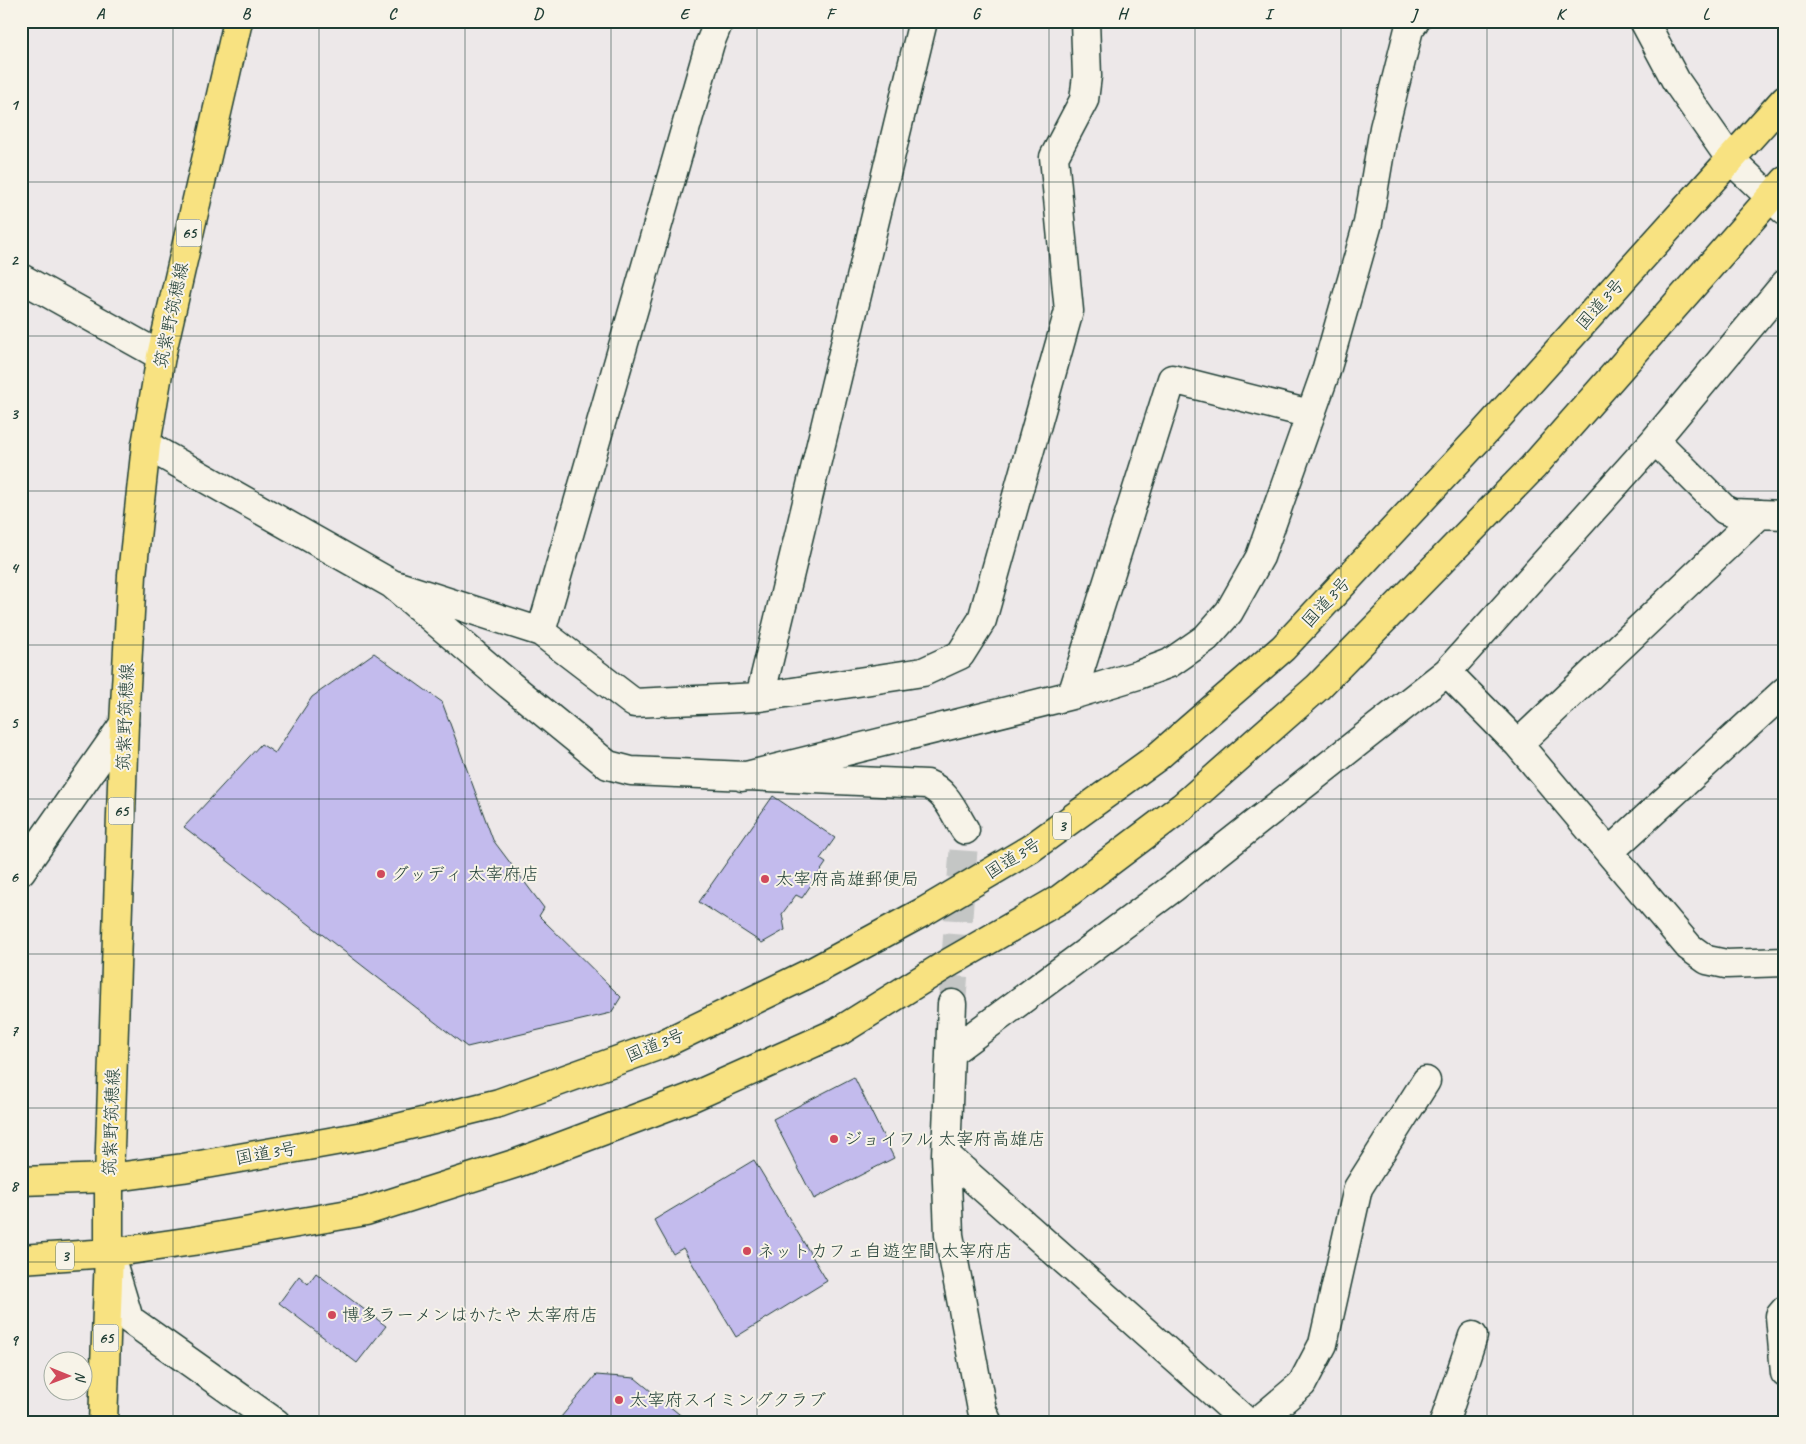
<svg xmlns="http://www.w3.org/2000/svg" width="1806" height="1444" font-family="Caveat,'Klee One',sans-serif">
  <rect width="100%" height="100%" fill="#ede8e9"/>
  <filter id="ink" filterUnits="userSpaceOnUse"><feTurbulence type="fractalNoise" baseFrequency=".02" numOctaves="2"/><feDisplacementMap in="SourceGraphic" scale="10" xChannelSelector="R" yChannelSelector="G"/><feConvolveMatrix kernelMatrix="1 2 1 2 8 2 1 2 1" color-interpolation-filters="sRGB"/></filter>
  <g filter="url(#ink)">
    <path fill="#c3bbed" stroke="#1f3d34" d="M 374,653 L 442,702 L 493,840 L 544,908 L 539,916 L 621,997 L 611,1013 L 467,1047 L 184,827 L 261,744 L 275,753 L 312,697 Z
      M 773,796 L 835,838 L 820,859 L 826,863 L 802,898 L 796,895 L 782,914 L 785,930 L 762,943 L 699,902 Z
      M 854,1077 L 894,1158 L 814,1199 L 773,1119 Z
      M 754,1160 L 827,1281 L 736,1337 L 683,1248 L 673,1254 L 654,1220 Z
      M 316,1273 L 386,1326 L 357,1363 L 279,1303 L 299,1276 L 308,1284 Z
      M 596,1375 L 635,1378 L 690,1423 L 556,1423 Z"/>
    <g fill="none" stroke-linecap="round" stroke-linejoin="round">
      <path stroke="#c4c6c5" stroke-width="28" stroke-dasharray="28 14" stroke-linecap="butt" d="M 952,1004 L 965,830"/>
      <defs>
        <path id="minor" d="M 1644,21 L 1676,81 L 1731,160 L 1785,211
          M 21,278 L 161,356
          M 1655,440 L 1725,510 L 1733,513 L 1785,515
          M 146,445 L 392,584 L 510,685 L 608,765 L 631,771 L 927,784 C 947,792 954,813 965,830
          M 392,584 L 541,632 L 634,703 L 760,697 L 923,672 L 960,655 L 982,620 L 1069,311 L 1054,157 L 1084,100 L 1087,76 L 1085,21
          M 541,632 L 710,43 L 719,21
          M 1447,672 L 1518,744 L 1689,947 L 1707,960 L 1726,964 L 1785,962
          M 1072,695 L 1172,379 L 1310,414
          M 760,697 L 923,21
          M 1518,744 L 1760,514
          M 742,777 L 1072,695 L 1138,675 L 1170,663 L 1206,638 L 1229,612 L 1260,557 L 1326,371 L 1368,223 L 1384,128 L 1409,29 L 1415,21
          M 1609,852 L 1785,691
          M 21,871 L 124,724
          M 952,1004 L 946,1155 L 949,1235 L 982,1410 L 988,1423
          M 950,1053 L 1173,888 L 1447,672 L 1655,440 L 1785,284
          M 946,1155 L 1248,1423
          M 111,1259 L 129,1319 L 276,1423
          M 1785,1310 L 1780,1316 L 1785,1373
          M 1256,1423 L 1302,1384 L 1323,1344 L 1358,1188 L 1426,1081
          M 1444,1423 L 1473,1336"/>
        <path id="major" d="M 103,1423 L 109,1253 L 109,1178 L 124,724 L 132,575 L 146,445 L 161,356 L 238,21"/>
        <path id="highway" d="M 21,1181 L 109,1178 L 183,1168 L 369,1135 L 499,1103 L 663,1044 L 814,971 L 925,911 L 1030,849 L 1156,758 L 1283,648 L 1483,434 L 1785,99
          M 21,1259 L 109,1253 L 193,1241 L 366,1211 L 517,1163 L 690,1098 L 838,1032 L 947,964 L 1060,899 L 1182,807 L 1318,687 L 1533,467 L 1785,181"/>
      </defs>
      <use href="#minor" stroke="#1f3d34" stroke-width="31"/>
      <use href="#major" stroke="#1f3d34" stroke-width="31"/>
      <use href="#highway" stroke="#1f3d34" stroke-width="31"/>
      <use href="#minor" stroke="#f7f3e8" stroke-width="28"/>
      <use href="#major" stroke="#f8e281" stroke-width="28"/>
      <use href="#highway" stroke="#f8e281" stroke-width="28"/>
    </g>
  </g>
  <path fill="none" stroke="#1f3d34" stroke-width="1" stroke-opacity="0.55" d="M 173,21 L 173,1423M 319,21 L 319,1423M 465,21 L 465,1423M 611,21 L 611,1423M 757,21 L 757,1423M 903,21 L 903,1423M 1049,21 L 1049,1423M 1195,21 L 1195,1423M 1341,21 L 1341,1423M 1487,21 L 1487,1423M 1633,21 L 1633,1423M 21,182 L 1785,182M 21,336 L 1785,336M 21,491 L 1785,491M 21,645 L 1785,645M 21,799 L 1785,799M 21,954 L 1785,954M 21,1108 L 1785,1108M 21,1262 L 1785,1262"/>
  <g fill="#d1495b" stroke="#f7f3e8" stroke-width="2">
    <circle cx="381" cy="874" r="5"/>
    <circle cx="765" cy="879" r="5"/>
    <circle cx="834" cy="1139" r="5"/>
    <circle cx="747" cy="1251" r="5"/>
    <circle cx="332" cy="1315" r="5"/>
    <circle cx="619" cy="1400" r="5"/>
  </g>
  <g text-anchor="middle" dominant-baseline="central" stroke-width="4" stroke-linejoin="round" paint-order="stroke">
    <g fill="#f7f3e8" stroke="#60746a" stroke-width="1">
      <rect x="176.5" y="219.5" width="25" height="27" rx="4"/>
      <rect x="108.5" y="797.5" width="25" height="27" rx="4"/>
      <rect x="1053" y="812.5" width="18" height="27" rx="4"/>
      <rect x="56" y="1242.5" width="18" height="27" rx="4"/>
      <rect x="93.5" y="1324.5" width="25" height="27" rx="4"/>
    </g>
    <g font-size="16" font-weight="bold" fill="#1f3d34">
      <text x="189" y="233">65</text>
      <text x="121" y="811">65</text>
      <text x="1062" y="826">3</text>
      <text x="65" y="1256">3</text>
      <text x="106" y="1338">65</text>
    </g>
    <g font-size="18" fill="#1f3d34" stroke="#f7f3e8">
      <text transform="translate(1600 304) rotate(-48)">国道3号</text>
      <text transform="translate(171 315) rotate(-78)">筑紫野筑穂線</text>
      <text transform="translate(1326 602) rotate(-47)">国道3号</text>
      <text transform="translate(125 717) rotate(-88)">筑紫野筑穂線</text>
      <text transform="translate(1013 858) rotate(-32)">国道3号</text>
      <text transform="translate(655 1045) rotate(-22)">国道3号</text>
      <text transform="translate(111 1122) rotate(-88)">筑紫野筑穂線</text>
      <text transform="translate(266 1153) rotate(-10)">国道3号</text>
    </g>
    <g font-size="18" fill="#1f3d34" stroke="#f7f3e8" text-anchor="start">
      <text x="391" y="874">グッディ 太宰府店</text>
      <text x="775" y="879">太宰府高雄郵便局</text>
      <text x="844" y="1139">ジョイフル 太宰府高雄店</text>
      <text x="757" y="1251">ネットカフェ自遊空間 太宰府店</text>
      <text x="342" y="1315">博多ラーメンはかたや 太宰府店</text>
      <text x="629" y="1400">太宰府スイミングクラブ</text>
    </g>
  </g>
  <rect width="1806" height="1444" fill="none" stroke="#f7f3e8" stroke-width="55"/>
  <g transform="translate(68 1376) rotate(91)"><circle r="24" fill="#f7f3e8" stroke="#a1aaa0"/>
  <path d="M0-4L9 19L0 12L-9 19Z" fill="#d1495b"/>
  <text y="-8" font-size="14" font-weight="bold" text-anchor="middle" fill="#1f3d34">N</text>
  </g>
  <rect x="28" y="28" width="1750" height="1388" fill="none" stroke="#1f3d34" stroke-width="2"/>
  <g font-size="16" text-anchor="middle" font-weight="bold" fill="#1f3d34">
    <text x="100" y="19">A</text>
    <text x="246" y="19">B</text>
    <text x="392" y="19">C</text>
    <text x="538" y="19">D</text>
    <text x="684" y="19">E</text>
    <text x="830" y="19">F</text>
    <text x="976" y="19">G</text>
    <text x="1122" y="19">H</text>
    <text x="1268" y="19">I</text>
    <text x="1414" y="19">J</text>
    <text x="1560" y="19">K</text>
    <text x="1706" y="19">L</text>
    <text x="14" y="110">1</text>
    <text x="14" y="265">2</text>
    <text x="14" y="419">3</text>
    <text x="14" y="573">4</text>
    <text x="14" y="728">5</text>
    <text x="14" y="882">6</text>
    <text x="14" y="1036">7</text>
    <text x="14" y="1191">8</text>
    <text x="14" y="1345">9</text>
  </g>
</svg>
